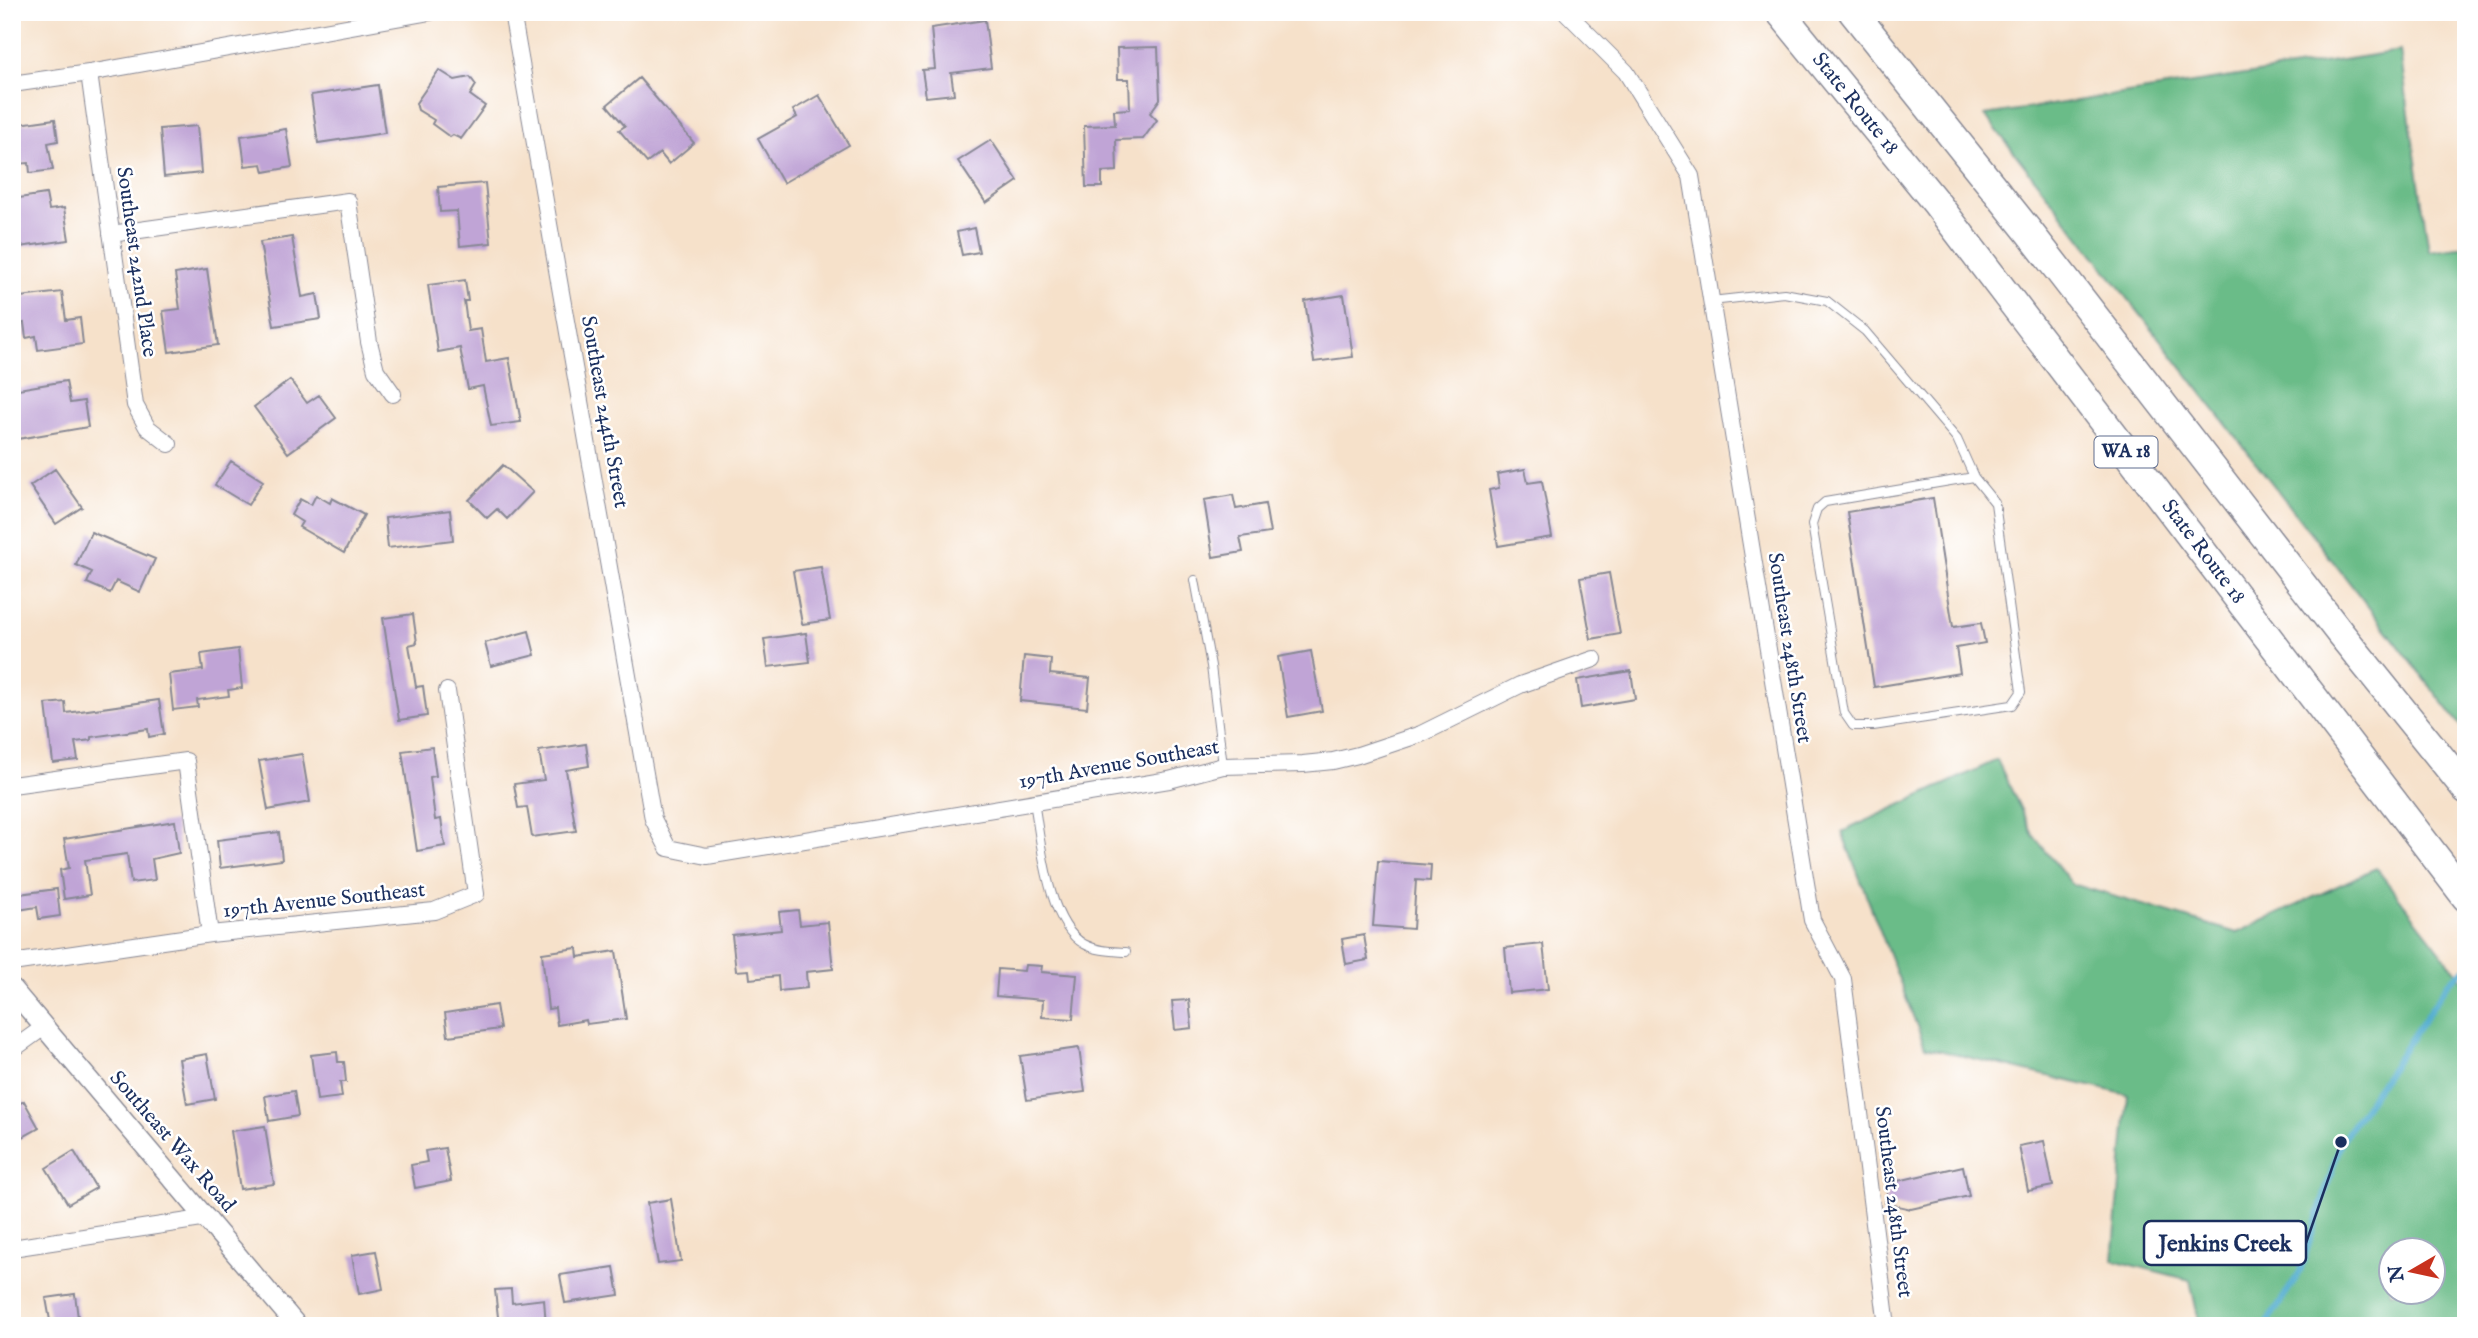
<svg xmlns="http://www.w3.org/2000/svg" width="2478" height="1338" font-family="'IM FELL English',serif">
  <rect width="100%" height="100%" fill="#fff"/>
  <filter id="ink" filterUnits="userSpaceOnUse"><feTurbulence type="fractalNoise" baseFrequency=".0143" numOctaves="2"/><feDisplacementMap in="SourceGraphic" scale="14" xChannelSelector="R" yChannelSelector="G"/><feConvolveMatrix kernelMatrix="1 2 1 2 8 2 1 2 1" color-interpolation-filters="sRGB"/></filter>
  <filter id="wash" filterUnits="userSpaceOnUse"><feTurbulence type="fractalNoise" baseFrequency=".00686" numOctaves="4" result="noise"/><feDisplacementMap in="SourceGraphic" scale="28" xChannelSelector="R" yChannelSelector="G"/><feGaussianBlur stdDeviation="1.57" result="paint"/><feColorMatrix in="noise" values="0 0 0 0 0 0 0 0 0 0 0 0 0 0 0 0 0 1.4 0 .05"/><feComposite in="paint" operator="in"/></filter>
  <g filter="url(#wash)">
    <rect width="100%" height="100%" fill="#f6e1ca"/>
    <path fill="#6abc88" stroke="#427673" stroke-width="2" fill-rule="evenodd" d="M 2400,51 L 2429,251 L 2466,246 L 2466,732 L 1985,115 Z
      M 1997,760 L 2033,835 L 2072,884 L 2237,933 L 2376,868 L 2466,984 L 2466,1326 L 2200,1326 L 2190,1280 L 2113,1260 L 2128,1095 L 1925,1047 L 1842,832 ZM 2390,1250 L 2432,1250 L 2432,1292 L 2390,1292 Z"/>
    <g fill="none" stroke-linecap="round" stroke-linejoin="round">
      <path stroke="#53add0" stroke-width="6" d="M 2265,1326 L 2300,1272 L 2341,1142 L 2449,982 L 2466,968"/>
    </g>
    <g id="blocks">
      <path fill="#c0a4d6" d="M 985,20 L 991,68 L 951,73 L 954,94 L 926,97 L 922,70 L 935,69 L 931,28 Z
        M 1158,47 L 1160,99 L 1150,113 L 1157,120 L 1143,139 L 1116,140 L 1117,171 L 1102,172 L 1102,187 L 1086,187 L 1084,126 L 1115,125 L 1114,110 L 1130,109 L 1129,79 L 1118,79 L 1117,48 Z
        M 439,70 L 455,80 L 470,77 L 476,85 L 470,95 L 485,106 L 461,139 L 453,135 L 450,137 L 432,124 L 434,120 L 418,110 L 416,103 Z
        M 639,78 L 694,143 L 669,164 L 660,153 L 647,163 L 619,130 L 625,126 L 607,105 Z
        M 378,85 L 385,133 L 318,143 L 311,95 Z
        M 819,95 L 849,145 L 783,183 L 758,139 L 797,117 L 793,110 Z
        M 55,119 L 58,141 L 48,143 L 53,170 L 30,173 L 29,163 L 16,164 L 12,125 Z
        M 197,126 L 201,173 L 164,177 L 160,129 Z
        M 286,129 L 292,167 L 264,172 L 262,164 L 245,166 L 241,136 Z
        M 991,140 L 1018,181 L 986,203 L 958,161 Z
        M 485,183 L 491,243 L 460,246 L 457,211 L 440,212 L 438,187 Z
        M 46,194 L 49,210 L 64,208 L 69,240 L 12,248 L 12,199 Z
        M 974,228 L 979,252 L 962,255 L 957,232 Z
        M 292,237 L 302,297 L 317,294 L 321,319 L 274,326 L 260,242 Z
        M 207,269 L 218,345 L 169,352 L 163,311 L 180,309 L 175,274 Z
        M 465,280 L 468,301 L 464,301 L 468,331 L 481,329 L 486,362 L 509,358 L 521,422 L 491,426 L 483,386 L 468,389 L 460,348 L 438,352 L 428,285 Z
        M 62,292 L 66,320 L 80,318 L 83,344 L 38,350 L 36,336 L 26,338 L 24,323 L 12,325 L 12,298 Z
        M 1344,295 L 1353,357 L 1314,362 L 1305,301 Z
        M 290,380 L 307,403 L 319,395 L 336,418 L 288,453 L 254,407 Z
        M 66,381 L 70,403 L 84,401 L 88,427 L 12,440 L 12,390 Z
        M 231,461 L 263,481 L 248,505 L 215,485 Z
        M 503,465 L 533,492 L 507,519 L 497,509 L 487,518 L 469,500 Z
        M 55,469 L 82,507 L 56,524 L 30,486 Z
        M 1525,469 L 1528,483 L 1542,481 L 1552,537 L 1498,546 L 1489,490 L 1499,488 L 1497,474 Z
        M 316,495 L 330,503 L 332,498 L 364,515 L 344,553 L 299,527 L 302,522 L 291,515 L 300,499 L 311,505 Z
        M 1233,495 L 1236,509 L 1265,504 L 1270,533 L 1240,537 L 1243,552 L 1213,557 L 1204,500 Z
        M 1933,498 L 1953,627 L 1981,623 L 1985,643 L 1956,648 L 1960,673 L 1874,687 L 1847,512 Z
        M 450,510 L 453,540 L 388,548 L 385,518 Z
        M 91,532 L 155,559 L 140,592 L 116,581 L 110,593 L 87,583 L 92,572 L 76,565 Z
        M 821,567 L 830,620 L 802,624 L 793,571 Z
        M 1609,573 L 1620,634 L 1591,639 L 1580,578 Z
        M 413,614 L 417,643 L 409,645 L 416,687 L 423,686 L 427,716 L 399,720 L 383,618 Z
        M 529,631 L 535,655 L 491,666 L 485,643 Z
        M 806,633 L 810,662 L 768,667 L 764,639 Z
        M 238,649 L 242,688 L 228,690 L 229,696 L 197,700 L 198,707 L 173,710 L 169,674 L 203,670 L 201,654 Z
        M 1311,651 L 1322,711 L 1288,717 L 1278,657 Z
        M 1024,656 L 1051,659 L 1050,674 L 1090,678 L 1087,708 L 1020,701 Z
        M 1631,671 L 1635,699 L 1581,708 L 1577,680 Z
        M 159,700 L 164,734 L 149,737 L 148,729 L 91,737 L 91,740 L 75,742 L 78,760 L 53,763 L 46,704 L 65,702 L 66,713 Z
        M 586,744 L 589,766 L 566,770 L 576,831 L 532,837 L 527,807 L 518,808 L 514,784 L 544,780 L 539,751 Z
        M 432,747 L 436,776 L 430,777 L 435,820 L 441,819 L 445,846 L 417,851 L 402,751 Z
        M 302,754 L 310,802 L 268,810 L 259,761 Z
        M 175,821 L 179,853 L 152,859 L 155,880 L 131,883 L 127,854 L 85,860 L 90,895 L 64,899 L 60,870 L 69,868 L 64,839 Z
        M 279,832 L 282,860 L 220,868 L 217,840 Z
        M 1378,861 L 1431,865 L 1430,881 L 1416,880 L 1413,929 L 1373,926 Z
        M 57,889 L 60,916 L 39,919 L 37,907 L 12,911 L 12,895 Z
        M 798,910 L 800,925 L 828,922 L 833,969 L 806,972 L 807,988 L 779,991 L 778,976 L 750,979 L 749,970 L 736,971 L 732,935 L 781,930 L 779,912 Z
        M 1364,935 L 1368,960 L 1346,964 L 1342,939 Z
        M 1543,944 L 1548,989 L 1509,993 L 1505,948 Z
        M 577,948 L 578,957 L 616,951 L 626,1019 L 587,1024 L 586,1020 L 557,1025 L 555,1008 L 548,1009 L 542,953 Z
        M 1025,965 L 1042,966 L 1041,972 L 1077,975 L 1073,1019 L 1042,1017 L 1043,1000 L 996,996 L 998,969 L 1024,971 Z
        M 1189,1000 L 1192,1028 L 1175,1030 L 1172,1001 Z
        M 496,1005 L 500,1029 L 448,1036 L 445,1013 Z
        M 1079,1048 L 1085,1092 L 1027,1100 L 1020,1056 Z
        M 337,1052 L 338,1062 L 344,1062 L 346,1082 L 340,1082 L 342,1097 L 317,1100 L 311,1055 Z
        M 207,1054 L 215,1099 L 187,1104 L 179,1059 Z
        M 294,1091 L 298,1116 L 269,1121 L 265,1096 Z
        M 24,1101 L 39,1128 L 12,1143 L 12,1108 Z
        M 265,1126 L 274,1184 L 240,1189 L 231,1131 Z
        M 2044,1141 L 2053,1186 L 2028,1191 L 2019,1146 Z
        M 445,1148 L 451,1181 L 415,1188 L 411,1165 L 427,1162 L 425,1151 Z
        M 74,1151 L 96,1188 L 68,1204 L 46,1168 Z
        M 1963,1166 L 1969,1196 L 1911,1209 L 1885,1203 L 1890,1179 L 1898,1181 Z
        M 671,1199 L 681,1261 L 658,1264 L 647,1203 Z
        M 376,1251 L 383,1289 L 359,1294 L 352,1255 Z
        M 614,1267 L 619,1295 L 565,1303 L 560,1275 Z
        M 511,1289 L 512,1303 L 544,1299 L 546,1326 L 499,1326 L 495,1290 Z
        M 75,1294 L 79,1326 L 51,1326 L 46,1298 Z"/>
    </g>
  </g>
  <g filter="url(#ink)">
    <use href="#blocks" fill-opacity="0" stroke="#888894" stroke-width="2"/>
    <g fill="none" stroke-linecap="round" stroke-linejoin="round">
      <defs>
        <path id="service" d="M 1711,301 L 1784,293 L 1827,301 L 1865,331 L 1957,439 L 1974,477 L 1825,502 L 1817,509 L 1812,524 L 1844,713 L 1853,726 L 1873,726 L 2012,705 L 2021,692 L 1995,503 L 1974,477
          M 1195,580 L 1211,666 L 1223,766
          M 1034,802 C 1041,840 1047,923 1084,944 C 1097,951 1112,951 1126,952"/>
        <path id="minor" d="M 512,12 L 653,819 L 668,848 L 707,856 L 1169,780 L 1223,766 L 1303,764 L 1333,761 L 1358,755 L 1421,734 L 1520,685 L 1594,659
          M 1566,12 L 1626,72 L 1691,176 L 1812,920 L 1843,979 L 1887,1326
          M 89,73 L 135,405 L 147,427 L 169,444
          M 12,84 L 89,73 L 430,12
          M 111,234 L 348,201 L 369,342 L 376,370 L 393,394
          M 12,785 L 186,761 L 210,934
          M 12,963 L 210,934 L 434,911 L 476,894 L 447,691
          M 12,1050 L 44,1027
          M 12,1248 L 208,1218"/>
        <path id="tertiary" d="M 12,989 L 297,1326"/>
        <path id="motorway" d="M 1780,12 L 1937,204 L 2466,897
          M 1853,12 L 2029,232 L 2340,633 L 2466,789"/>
      </defs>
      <use href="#service" stroke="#888894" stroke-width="10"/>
      <use href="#minor" stroke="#888894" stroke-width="18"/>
      <use href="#tertiary" stroke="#888894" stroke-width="22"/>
      <use href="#motorway" stroke="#888894" stroke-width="31"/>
      <use href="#service" stroke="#fff" stroke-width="8"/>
      <use href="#minor" stroke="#fff" stroke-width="16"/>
      <use href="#tertiary" stroke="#fff" stroke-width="19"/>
      <use href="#motorway" stroke="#fff" stroke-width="28"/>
    </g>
  </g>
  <g text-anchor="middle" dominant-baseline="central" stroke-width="5" stroke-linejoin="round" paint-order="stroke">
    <rect fill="#fff" stroke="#5f6d8e" stroke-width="2" x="2094.5" y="436.5" width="63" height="31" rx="5"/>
    <g font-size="19" font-weight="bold" fill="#1b2f5e">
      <text x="2126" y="452">WA 18</text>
    </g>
    <g font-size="21" fill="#1b2f5e" stroke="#fff">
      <text transform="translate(1855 104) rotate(51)">State Route 18</text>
      <text transform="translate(136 262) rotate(82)">Southeast 242nd Place</text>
      <text transform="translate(604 412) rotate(80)">Southeast 244th Street</text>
      <text transform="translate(2203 552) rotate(53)">State Route 18</text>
      <text transform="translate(1789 648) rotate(81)">Southeast 248th Street</text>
      <text transform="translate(1119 765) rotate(-10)">197th Avenue Southeast</text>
      <text transform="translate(324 901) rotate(-6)">197th Avenue Southeast</text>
      <text transform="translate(172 1142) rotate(49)">Southeast Wax Road</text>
      <text transform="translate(1893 1202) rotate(83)">Southeast 248th Street</text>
    </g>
  </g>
  <path fill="none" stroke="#1b2f5e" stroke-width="2.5" d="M2341 1142L2306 1243"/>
  <circle fill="#1b2f5e" stroke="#fff" stroke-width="2.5" cx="2341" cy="1142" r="7"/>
  <rect fill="#fff" stroke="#1b2f5e" stroke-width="2.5" x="2144" y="1221" width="162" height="44" rx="7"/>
  <g font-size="23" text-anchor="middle" font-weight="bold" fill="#1b2f5e">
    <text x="2225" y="1251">Jenkins Creek</text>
  </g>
  <rect width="2478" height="1338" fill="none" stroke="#fff" stroke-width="42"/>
  <g transform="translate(2412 1271) rotate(261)"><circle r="33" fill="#ffffff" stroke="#a4acbf" stroke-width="2"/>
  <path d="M0-5L12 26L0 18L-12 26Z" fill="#c8321e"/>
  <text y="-10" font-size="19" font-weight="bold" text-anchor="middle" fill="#1b2f5e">N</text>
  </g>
</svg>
